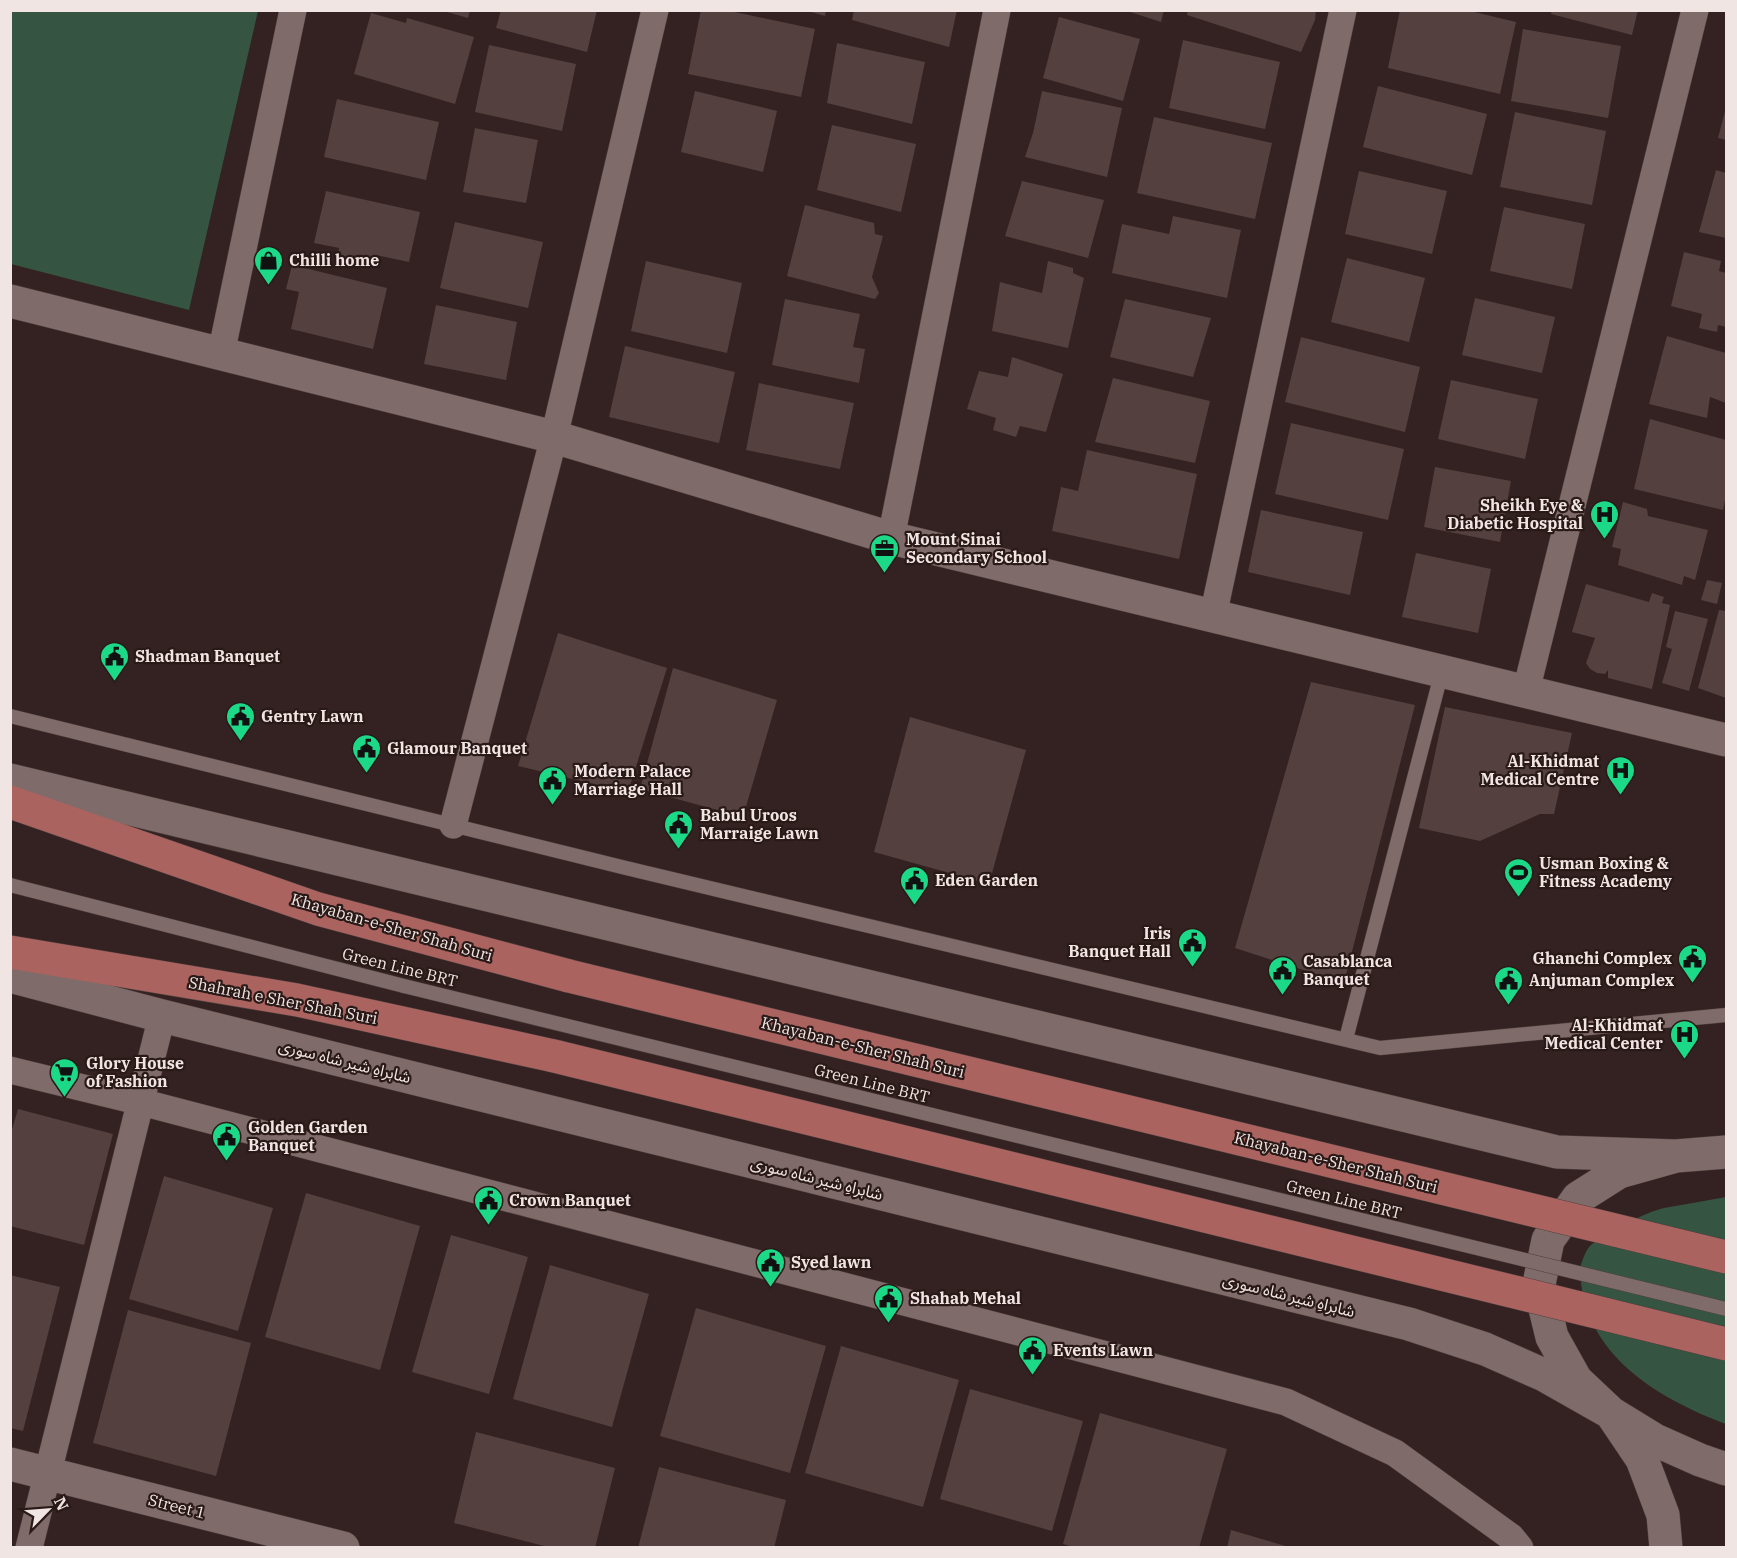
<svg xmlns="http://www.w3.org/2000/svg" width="1737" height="1558" font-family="'IBM Plex Serif','Noto Sans Arabic',serif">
  <rect width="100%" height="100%" fill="#332221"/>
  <path fill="#365442" d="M 10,11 L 258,11 L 189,310 L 11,264 Z
    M 1726,1197 L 1726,1424 C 1662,1400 1590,1359 1581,1283 C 1581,1279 1579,1274 1580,1269 C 1581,1263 1586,1249 1591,1245 C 1605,1233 1646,1212 1664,1208 C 1685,1204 1706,1201 1726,1197 Z"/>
  <path fill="#53403f" d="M 440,10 L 470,10 L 468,18 Z
    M 501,10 L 597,10 L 587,52 L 496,28 Z
    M 701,10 L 725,10 L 815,29 L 801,97 L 688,74 Z
    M 804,10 L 826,10 L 825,16 Z
    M 854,10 L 957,10 L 949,47 L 852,20 Z
    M 1124,10 L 1164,10 L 1161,22 Z
    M 1188,10 L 1316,10 L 1315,20 L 1301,52 L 1187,15 Z
    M 1400,10 L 1466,10 L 1516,22 L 1500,94 L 1388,68 Z
    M 1552,10 L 1638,10 L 1632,35 L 1551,14 Z
    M 371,13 L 406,23 L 407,18 L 474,37 L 455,104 L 354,74 Z
    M 1059,17 L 1140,39 L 1123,101 L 1043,78 Z
    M 1523,29 L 1621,46 L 1608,118 L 1511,101 Z
    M 1183,40 L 1280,62 L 1265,129 L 1169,108 Z
    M 837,43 L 925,62 L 912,124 L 827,103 Z
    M 489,45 L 576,64 L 562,131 L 475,112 Z
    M 1378,86 L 1487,114 L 1472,175 L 1363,147 Z
    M 695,91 L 777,111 L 763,172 L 681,152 Z
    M 1042,91 L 1122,108 L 1107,177 L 1025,157 L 1033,133 Z
    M 337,99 L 439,122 L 426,180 L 324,157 Z
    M 1726,107 L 1726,140 L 1718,138 Z
    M 1515,112 L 1606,131 L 1592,205 L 1500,187 Z
    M 1154,117 L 1272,143 L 1255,219 L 1137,193 Z
    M 832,125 L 916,144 L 901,212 L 817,190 Z
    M 475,128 L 538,140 L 526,203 L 463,192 Z
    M 1716,170 L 1726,173 L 1726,238 L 1699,232 Z
    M 1359,171 L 1447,191 L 1432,254 L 1345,234 Z
    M 1022,181 L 1104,200 L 1088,258 L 1005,236 Z
    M 326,191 L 420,212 L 409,262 L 376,255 L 374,266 L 337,258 L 339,248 L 314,243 Z
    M 805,205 L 874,223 L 875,234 L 883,236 L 872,277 L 879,293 L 875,299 L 787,276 Z
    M 1504,207 L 1585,224 L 1572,289 L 1490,271 Z
    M 1173,216 L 1241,230 L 1227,298 L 1112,273 L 1122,224 L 1169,234 Z
    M 455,222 L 543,242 L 528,308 L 440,288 Z
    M 1684,252 L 1721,261 L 1719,271 L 1726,273 L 1726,327 L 1718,325 L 1717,332 L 1699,328 L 1702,314 L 1671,306 Z
    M 1347,258 L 1425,278 L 1409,342 L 1331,322 Z
    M 646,261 L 742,283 L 727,353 L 631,331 Z
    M 1048,261 L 1073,268 L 1073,273 L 1084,278 L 1068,348 L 992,331 L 1000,282 L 1042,293 Z
    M 292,265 L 387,288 L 373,349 L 291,329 L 299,292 L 286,289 Z
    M 1475,298 L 1555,317 L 1542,373 L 1462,355 Z
    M 785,299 L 860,314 L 853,347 L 865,349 L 859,383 L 772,365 Z
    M 1125,299 L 1211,318 L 1193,377 L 1110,357 Z
    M 436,305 L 517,322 L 506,380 L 424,364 Z
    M 1667,336 L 1726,353 L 1726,403 L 1710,397 L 1707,418 L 1649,404 Z
    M 1301,337 L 1420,367 L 1405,432 L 1285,402 Z
    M 625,346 L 735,372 L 719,443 L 609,417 Z
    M 1012,357 L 1063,374 L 1046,432 L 1020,426 L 1016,437 L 993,430 L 996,418 L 967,409 L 979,371 L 1008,377 Z
    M 1113,378 L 1210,401 L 1195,463 L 1095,442 Z
    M 1451,380 L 1538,399 L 1525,459 L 1438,439 Z
    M 759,383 L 854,403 L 840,469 L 746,450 Z
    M 1650,419 L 1726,440 L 1726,496 L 1723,510 L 1634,489 Z
    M 1291,423 L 1404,449 L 1388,520 L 1275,494 Z
    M 1087,450 L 1197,474 L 1179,559 L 1052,531 L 1061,487 L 1078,491 Z
    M 1435,467 L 1511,481 L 1500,542 L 1424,527 Z
    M 1623,502 L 1647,509 L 1648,516 L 1708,530 L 1695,580 L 1684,576 L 1682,585 L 1618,565 L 1621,549 L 1612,547 Z
    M 1261,510 L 1363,532 L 1350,595 L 1248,572 Z
    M 1416,553 L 1491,569 L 1478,633 L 1402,617 Z
    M 1707,580 L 1722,583 L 1717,604 L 1701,600 Z
    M 1586,584 L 1649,602 L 1652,593 L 1664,597 L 1662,603 L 1670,605 L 1652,689 L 1608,678 L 1608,670 L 1605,674 L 1597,673 L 1590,669 L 1586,663 L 1595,638 L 1572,632 Z
    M 1719,610 L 1726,611 L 1726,698 L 1698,688 Z
    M 1675,611 L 1708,619 L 1689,691 L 1662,683 L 1672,649 L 1666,647 Z
    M 558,633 L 667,668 L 628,792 L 518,766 Z
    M 673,668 L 777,700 L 743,817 L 640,789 Z
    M 1311,682 L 1415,705 L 1344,983 L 1235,948 Z
    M 1445,707 L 1572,733 L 1554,814 L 1540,814 L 1480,841 L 1419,828 Z
    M 910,717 L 1026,750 L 989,884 L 874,852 Z
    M 18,1109 L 113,1134 L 84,1245 L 10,1226 L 10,1136 Z
    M 164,1176 L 273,1208 L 238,1331 L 129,1299 Z
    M 306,1193 L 420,1226 L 380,1370 L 265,1337 Z
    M 451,1235 L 528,1257 L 489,1394 L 412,1372 Z
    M 550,1265 L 649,1294 L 612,1427 L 513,1399 Z
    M 10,1275 L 60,1287 L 23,1431 L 10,1428 Z
    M 696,1308 L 826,1346 L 790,1473 L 660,1436 Z
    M 128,1310 L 251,1343 L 216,1476 L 93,1443 Z
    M 841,1346 L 959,1380 L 923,1507 L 805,1473 Z
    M 970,1389 L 1083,1421 L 1052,1531 L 940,1499 Z
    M 1100,1413 L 1227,1449 L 1199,1548 L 1077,1548 L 1063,1544 Z
    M 476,1432 L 615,1468 L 595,1548 L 552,1548 L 454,1523 Z
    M 659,1467 L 786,1500 L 774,1548 L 638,1548 Z
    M 1231,1530 L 1289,1547 L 1289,1548 L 1227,1548 Z"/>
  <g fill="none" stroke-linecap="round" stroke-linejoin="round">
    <defs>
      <path id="service" d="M 10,716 L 626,868 L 1380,1048 L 1726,1015
        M 10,885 L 404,986
        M 1346,1039 L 1442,671"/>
      <path id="minor" d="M 221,354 L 293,10
        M 891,538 L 997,10
        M 1213,616 L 1343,10
        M 1526,691 L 1695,10
        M 453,825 L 554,437 L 655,10
        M 10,1070 L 141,1102 L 1286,1402 L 1395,1453 L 1511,1537 L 1520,1548
        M 29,1548 L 162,1016"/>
      <path id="tertiary" d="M 10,301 L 554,437 L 891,538 L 1726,740
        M 10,1464 L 343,1548"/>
      <path id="secondary" d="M 10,780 L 1557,1152 L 1676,1156
        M 10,976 L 162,1016 L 1409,1324 L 1485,1349 L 1544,1375 L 1611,1413 L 1642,1459 L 1663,1515 L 1666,1548
        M 1726,1152 L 1676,1156 L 1619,1172 L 1578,1198 L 1548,1240 L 1539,1284 L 1552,1337 L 1576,1380 L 1611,1413 L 1655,1440 L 1700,1460 L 1726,1469"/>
      <path id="primary" d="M 10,802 L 318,909 L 569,976
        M 10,952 L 297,1000 L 554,1056"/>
    </defs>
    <use href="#service" stroke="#4e3f3e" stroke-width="15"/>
    <use href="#minor" stroke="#4e3f3e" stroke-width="28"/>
    <use href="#tertiary" stroke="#4e3f3e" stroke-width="34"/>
    <use href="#secondary" stroke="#4e3f3e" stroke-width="34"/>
    <use href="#primary" stroke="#4e3f3e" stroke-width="34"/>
    <use href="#service" stroke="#7f6b69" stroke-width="14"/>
    <use href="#minor" stroke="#7f6b69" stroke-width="27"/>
    <use href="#tertiary" stroke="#7f6b69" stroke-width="33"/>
    <use href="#secondary" stroke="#7f6b69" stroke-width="33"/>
    <use href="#primary" stroke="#ab635f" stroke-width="33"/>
    <defs>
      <path id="service-bridge" d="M 404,986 L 1726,1309"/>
      <path id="primary-bridge" d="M 569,976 L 1726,1257
        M 554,1056 L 1726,1344"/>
    </defs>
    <use href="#service-bridge" stroke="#4e3f3e" stroke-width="15" stroke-linecap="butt"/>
    <use href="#primary-bridge" stroke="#4e3f3e" stroke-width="34" stroke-linecap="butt"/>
    <use href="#service-bridge" stroke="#7f6b69" stroke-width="14"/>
    <use href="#primary-bridge" stroke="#ab635f" stroke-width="33"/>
  </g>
  <defs>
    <symbol id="shop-pin" viewBox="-11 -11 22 30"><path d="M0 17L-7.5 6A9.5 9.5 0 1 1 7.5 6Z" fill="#1cd988" stroke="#291917"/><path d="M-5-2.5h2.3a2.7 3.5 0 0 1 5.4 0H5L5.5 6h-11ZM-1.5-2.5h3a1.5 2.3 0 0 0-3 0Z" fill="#111"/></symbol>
    <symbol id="hospital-pin" viewBox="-11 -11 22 30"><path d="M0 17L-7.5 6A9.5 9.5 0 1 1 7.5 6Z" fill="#1cd988" stroke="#291917"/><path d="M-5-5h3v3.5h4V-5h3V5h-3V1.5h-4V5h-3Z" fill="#111"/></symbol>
    <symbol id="office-pin" viewBox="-11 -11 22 30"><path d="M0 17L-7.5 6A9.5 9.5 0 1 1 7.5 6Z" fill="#1cd988" stroke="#291917"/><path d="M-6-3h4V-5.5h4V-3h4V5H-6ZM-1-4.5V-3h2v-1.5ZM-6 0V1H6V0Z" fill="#111"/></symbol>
    <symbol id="civic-pin" viewBox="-11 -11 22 30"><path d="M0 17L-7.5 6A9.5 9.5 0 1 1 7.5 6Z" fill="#1cd988" stroke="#291917"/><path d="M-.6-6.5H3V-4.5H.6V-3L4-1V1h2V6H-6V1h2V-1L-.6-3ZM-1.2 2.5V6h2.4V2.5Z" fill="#111"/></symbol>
    <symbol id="stadium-pin" viewBox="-11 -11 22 30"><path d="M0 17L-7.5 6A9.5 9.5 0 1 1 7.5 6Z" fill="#1cd988" stroke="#291917"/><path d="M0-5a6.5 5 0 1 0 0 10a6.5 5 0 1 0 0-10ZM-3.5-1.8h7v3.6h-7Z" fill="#111"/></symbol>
    <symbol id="supermarket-pin" viewBox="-11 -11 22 30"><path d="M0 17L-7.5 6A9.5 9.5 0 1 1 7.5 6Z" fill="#1cd988" stroke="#291917"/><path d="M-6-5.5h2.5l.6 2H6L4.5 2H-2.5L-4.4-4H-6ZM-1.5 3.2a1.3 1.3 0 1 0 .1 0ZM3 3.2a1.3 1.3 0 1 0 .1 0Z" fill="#111"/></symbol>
  </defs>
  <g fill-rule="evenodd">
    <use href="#shop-pin" x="252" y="244" width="33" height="45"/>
    <use href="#hospital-pin" x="1588" y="498" width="33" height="45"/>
    <use href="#office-pin" x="868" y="532" width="33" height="45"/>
    <use href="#civic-pin" x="98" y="640" width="33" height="45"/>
    <use href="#civic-pin" x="224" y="700" width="33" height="45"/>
    <use href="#civic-pin" x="350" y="732" width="33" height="45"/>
    <use href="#hospital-pin" x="1604" y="754" width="33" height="45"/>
    <use href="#civic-pin" x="536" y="764" width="33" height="45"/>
    <use href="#civic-pin" x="662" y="808" width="33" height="45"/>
    <use href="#stadium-pin" x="1502" y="856" width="33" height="45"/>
    <use href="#civic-pin" x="898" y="864" width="33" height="45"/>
    <use href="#civic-pin" x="1176" y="926" width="33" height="45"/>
    <use href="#civic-pin" x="1676" y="942" width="33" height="45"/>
    <use href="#civic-pin" x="1266" y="954" width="33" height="45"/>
    <use href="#civic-pin" x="1492" y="964" width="33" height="45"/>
    <use href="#hospital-pin" x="1668" y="1018" width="33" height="45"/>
    <use href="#supermarket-pin" x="48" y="1056" width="33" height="45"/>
    <use href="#civic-pin" x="210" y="1120" width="33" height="45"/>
    <use href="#civic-pin" x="472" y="1184" width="33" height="45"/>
    <use href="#civic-pin" x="754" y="1246" width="33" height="45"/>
    <use href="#civic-pin" x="872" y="1282" width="33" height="45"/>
    <use href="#civic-pin" x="1016" y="1334" width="33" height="45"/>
  </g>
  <g text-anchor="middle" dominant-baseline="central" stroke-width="4.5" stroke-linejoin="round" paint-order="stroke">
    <g font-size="16" font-weight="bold" fill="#f1e5e4" stroke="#291917" text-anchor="start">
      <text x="289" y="260">Chilli home</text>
      <text x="1583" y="505" text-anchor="end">Sheikh Eye &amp;<tspan x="1583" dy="18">Diabetic Hospital</tspan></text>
      <text x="906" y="539">Mount Sinai<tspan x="906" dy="18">Secondary School</tspan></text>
      <text x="135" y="656">Shadman Banquet</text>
      <text x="261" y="716">Gentry Lawn</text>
      <text x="387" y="748">Glamour Banquet</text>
      <text x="1599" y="761" text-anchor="end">Al-Khidmat<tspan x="1599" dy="18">Medical Centre</tspan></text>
      <text x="574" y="771">Modern Palace<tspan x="574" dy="18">Marriage Hall</tspan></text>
      <text x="700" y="815">Babul Uroos<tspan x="700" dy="18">Marraige Lawn</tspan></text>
      <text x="1539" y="863">Usman Boxing &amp;<tspan x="1539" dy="18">Fitness Academy</tspan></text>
      <text x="935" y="880">Eden Garden</text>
      <text x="1171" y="933" text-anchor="end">Iris<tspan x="1171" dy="18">Banquet Hall</tspan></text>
      <text x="1672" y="958" text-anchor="end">Ghanchi Complex</text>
      <text x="1303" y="961">Casablanca<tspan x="1303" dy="18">Banquet</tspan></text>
      <text x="1529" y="980">Anjuman Complex</text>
      <text x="1663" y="1025" text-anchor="end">Al-Khidmat<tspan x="1663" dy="18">Medical Center</tspan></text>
      <text x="86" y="1063">Glory House<tspan x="86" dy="18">of Fashion</tspan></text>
      <text x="248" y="1127">Golden Garden<tspan x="248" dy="18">Banquet</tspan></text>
      <text x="509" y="1200">Crown Banquet</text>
      <text x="791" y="1262">Syed lawn</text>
      <text x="910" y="1298">Shahab Mehal</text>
      <text x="1053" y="1350">Events Lawn</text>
    </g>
    <g font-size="16" fill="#f1e5e4" stroke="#291917">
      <text transform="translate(392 927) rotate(16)">Khayaban-e-Sher Shah Suri</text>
      <text transform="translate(400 967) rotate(14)">Green Line BRT</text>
      <text transform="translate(283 1000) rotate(11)">Shahrah e Sher Shah Suri</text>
      <text transform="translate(863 1047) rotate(14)">Khayaban-e-Sher Shah Suri</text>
      <text transform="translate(345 1061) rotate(14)">شاہراہِ شیر شاہ سوری</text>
      <text transform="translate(872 1083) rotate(14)">Green Line BRT</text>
      <text transform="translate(1336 1162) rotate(14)">Khayaban-e-Sher Shah Suri</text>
      <text transform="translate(817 1178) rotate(14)">شاہراہِ شیر شاہ سوری</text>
      <text transform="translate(1344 1199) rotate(14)">Green Line BRT</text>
      <text transform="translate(1289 1295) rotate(14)">شاہراہِ شیر شاہ سوری</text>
      <text transform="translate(177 1506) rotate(14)">Street 1</text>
    </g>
  </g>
  <rect width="1737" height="1558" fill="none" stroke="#f1e5e4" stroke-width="24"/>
  <g transform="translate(48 1510) rotate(65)" stroke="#291917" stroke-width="4.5" paint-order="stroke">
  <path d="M0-4.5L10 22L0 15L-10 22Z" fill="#f1e5e4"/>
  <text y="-9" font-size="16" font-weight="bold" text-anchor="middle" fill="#f1e5e4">N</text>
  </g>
</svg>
